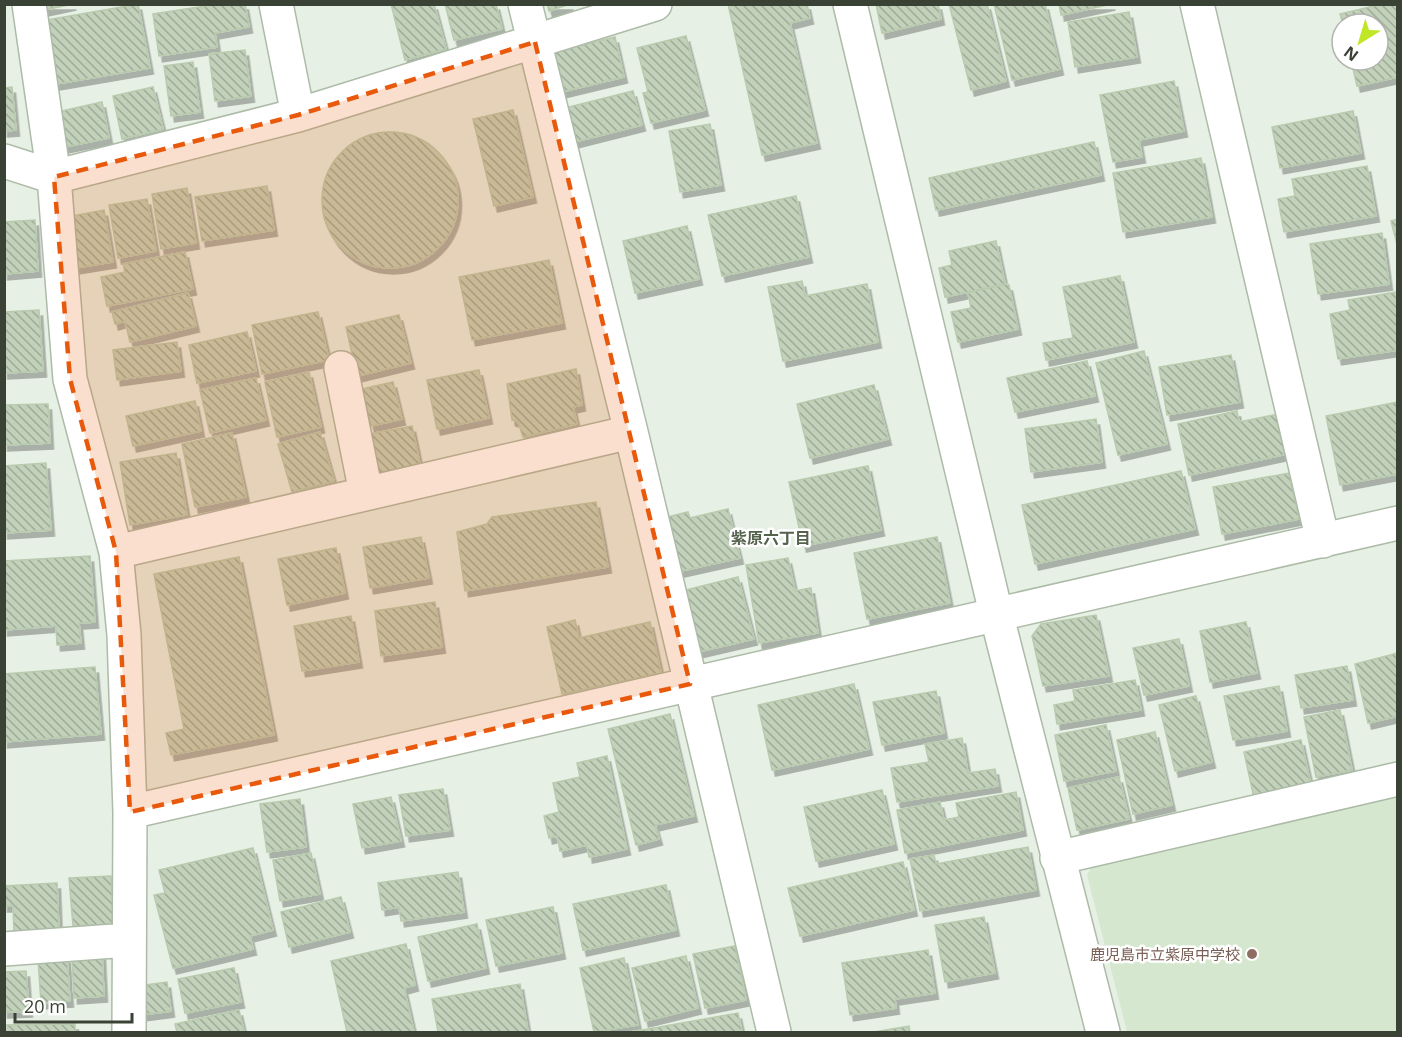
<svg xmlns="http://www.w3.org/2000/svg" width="1402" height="1037" font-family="'Open Sans','Noto Sans JP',sans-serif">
  <defs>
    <pattern id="building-back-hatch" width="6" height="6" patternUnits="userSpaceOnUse" patternTransform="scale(1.5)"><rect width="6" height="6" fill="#c2d1ba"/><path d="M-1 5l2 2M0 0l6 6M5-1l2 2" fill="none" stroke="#9fab98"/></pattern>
    <filter id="shadow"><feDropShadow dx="3.5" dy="6" stdDeviation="0" flood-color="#0004"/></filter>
  </defs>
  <rect width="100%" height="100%" fill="#e7f0e4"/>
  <path fill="#d5e8cf" d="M 1397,793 L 1397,1032 L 1127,1032 L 1087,875 L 1096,859 Z"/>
  <path fill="url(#building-back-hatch)" stroke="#b8cbae" stroke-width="1.5" filter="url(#shadow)" d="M 43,4 L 73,4 L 44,10 Z
    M 138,4 L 150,68 L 51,85 L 40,21 Z
    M 219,4 L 245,4 L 249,27 L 215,33 L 217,47 L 159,56 L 153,14 Z
    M 391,4 L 434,4 L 446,49 L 405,60 Z
    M 445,4 L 496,4 L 502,29 L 454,40 Z
    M 547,4 L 570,4 L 549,11 Z
    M 728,4 L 807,4 L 810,18 L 790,23 L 817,143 L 762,155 Z
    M 876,4 L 938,4 L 941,19 L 882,33 Z
    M 949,4 L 987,4 L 1006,81 L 971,90 Z
    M 994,4 L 1045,4 L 1060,69 L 1012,80 Z
    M 1059,4 L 1112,4 L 1061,15 Z
    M 1382,4 L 1398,4 L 1398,77 L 1357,86 L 1351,60 L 1378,60 L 1378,24 L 1343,24 L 1340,14 Z
    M 1129,12 L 1137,57 L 1075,67 L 1068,22 Z
    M 686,36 L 705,110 L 651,123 L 643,93 L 648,92 L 637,48 Z
    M 615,37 L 624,77 L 561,92 L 550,53 Z
    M 245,50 L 251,96 L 215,101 L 209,54 Z
    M 193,62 L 200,112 L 171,116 L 164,66 Z
    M 1174,81 L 1184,131 L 1139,140 L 1142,157 L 1113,162 L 1100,95 Z
    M 12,87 L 16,130 L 4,131 L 4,88 Z
    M 153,87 L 163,129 L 122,139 L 113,96 Z
    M 633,91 L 642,125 L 574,142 L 565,108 Z
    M 102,102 L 109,138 L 64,147 L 57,112 Z
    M 513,110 L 533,197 L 494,206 L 473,119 Z
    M 1353,111 L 1361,153 L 1280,168 L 1272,127 Z
    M 710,124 L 721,185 L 680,192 L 669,131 Z
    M322 200a68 68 0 1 1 136 0a68 68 0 1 1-136 0Z
    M 1094,142 L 1101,175 L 936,210 L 929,178 Z
    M 1201,158 L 1212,217 L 1123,232 L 1113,173 Z
    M 1367,166 L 1376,216 L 1284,232 L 1278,199 L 1295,196 L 1292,179 Z
    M 267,186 L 274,230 L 202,241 L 195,197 Z
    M 187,188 L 196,243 L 161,249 L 152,194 Z
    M 796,196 L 809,257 L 722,276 L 708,215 Z
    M 147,199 L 156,251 L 118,258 L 109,205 Z
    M 104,210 L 113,262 L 76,268 L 66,217 Z
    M 1398,219 L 1398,248 L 1391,221 Z
    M 35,220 L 38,271 L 4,274 L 4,222 Z
    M 687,226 L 699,279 L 635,293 L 623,241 Z
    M 1382,233 L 1389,284 L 1318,294 L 1310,244 Z
    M 996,241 L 1005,284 L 945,297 L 939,268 L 952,265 L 949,251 Z
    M 185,252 L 193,289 L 107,306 L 101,277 L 125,272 L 123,264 Z
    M 549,260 L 562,323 L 472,340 L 459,277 Z
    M 1120,276 L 1134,342 L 1046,360 L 1043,343 L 1073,338 L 1063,287 Z
    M 802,281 L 805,296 L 867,284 L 878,342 L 783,361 L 768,287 Z
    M 1005,284 L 1009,285 L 1018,329 L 958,342 L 951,312 L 971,308 L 968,293 Z
    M 1397,292 L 1398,350 L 1338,359 L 1330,314 L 1350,310 L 1348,300 Z
    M 188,293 L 196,326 L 130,342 L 125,321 L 115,324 L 112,312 Z
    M 39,310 L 43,371 L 4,373 L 4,312 Z
    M 318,312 L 329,360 L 262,374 L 252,325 Z
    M 399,315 L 411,363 L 357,376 L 346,327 Z
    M 247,332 L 256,371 L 197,383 L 189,345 Z
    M 177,342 L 181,371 L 117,380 L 113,350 Z
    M 1144,351 L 1167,444 L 1118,455 L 1096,363 Z
    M 1231,355 L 1240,402 L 1167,415 L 1159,367 Z
    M 1087,361 L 1095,396 L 1015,412 L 1007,378 Z
    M 576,369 L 582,405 L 573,407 L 577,424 L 523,437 L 518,422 L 512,420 L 507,384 Z
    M 479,370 L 489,418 L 437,429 L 427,380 Z
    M 309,372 L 321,427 L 277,437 L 265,382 Z
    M 256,378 L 266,420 L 210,433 L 200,390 Z
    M 393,382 L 402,419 L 371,426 L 362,389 Z
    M 874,385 L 888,439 L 810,458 L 797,404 Z
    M 195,401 L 201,431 L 133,446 L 126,416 Z
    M 1398,402 L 1398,474 L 1340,485 L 1326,416 Z
    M 48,404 L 50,443 L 4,445 L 4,405 Z
    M 1237,411 L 1239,422 L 1283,413 L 1292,453 L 1189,475 L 1178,424 Z
    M 1096,419 L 1102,462 L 1031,472 L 1025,429 Z
    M 412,426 L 421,469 L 377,478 L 369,434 Z
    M 320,432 L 334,481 L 292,492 L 278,444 Z
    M 232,433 L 246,497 L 195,507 L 182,444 Z
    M 176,453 L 187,515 L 130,525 L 120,462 Z
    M 46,463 L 51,530 L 4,533 L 4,466 Z
    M 868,466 L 881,530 L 803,546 L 789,482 Z
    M 1181,471 L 1195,529 L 1035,564 L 1022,505 Z
    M 1289,473 L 1299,519 L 1222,534 L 1213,487 Z
    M 596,502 L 608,567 L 465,591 L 457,532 L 487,524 L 492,517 Z
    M 728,509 L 740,558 L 676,572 L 663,518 L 688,512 L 690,518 Z
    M 421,537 L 429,578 L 370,588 L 363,547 Z
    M 937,537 L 950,603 L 867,619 L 854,553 Z
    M 336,548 L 345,593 L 287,605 L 278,559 Z
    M 90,556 L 95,622 L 79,623 L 81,643 L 57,645 L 56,626 L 4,630 L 4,561 Z
    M 239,557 L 274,735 L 171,755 L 166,733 L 184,729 L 154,574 Z
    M 788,558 L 795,591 L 811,588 L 818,633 L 759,643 L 746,565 Z
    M 738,577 L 754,639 L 693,653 L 678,592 Z
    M 435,602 L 442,647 L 381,656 L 375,611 Z
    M 1096,615 L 1109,676 L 1043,686 L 1032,636 L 1041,624 Z
    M 351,616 L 359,662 L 302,671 L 294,626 Z
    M 575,620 L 579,638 L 650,622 L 661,673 L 562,694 L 547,627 Z
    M 1246,622 L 1257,673 L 1210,682 L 1200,631 Z
    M 1179,639 L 1189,686 L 1144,695 L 1133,648 Z
    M 1398,653 L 1398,716 L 1368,723 L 1355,664 Z
    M 1347,666 L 1353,700 L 1301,708 L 1295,675 Z
    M 95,667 L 101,734 L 4,742 L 4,674 Z
    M 1135,680 L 1141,710 L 1057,724 L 1054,705 L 1075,701 L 1073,690 Z
    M 854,684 L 869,749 L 772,770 L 758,705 Z
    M 1279,686 L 1287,731 L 1233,740 L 1224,696 Z
    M 936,691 L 944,733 L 882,745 L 873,702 Z
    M 1196,696 L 1212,762 L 1175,771 L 1159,705 Z
    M 1340,710 L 1352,770 L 1316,777 L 1304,717 Z
    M 670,714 L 694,816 L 655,825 L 659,839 L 636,845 L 608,729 Z
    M 1106,725 L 1116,771 L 1064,781 L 1055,735 Z
    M 1155,732 L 1172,805 L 1133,814 L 1117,740 Z
    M 962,738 L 968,773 L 995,769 L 998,786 L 897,802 L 891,768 L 929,762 L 925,744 Z
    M 1301,740 L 1311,786 L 1254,798 L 1244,752 Z
    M 607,756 L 627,849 L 589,857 L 587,845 L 560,851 L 557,836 L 549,838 L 544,816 L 559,812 L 553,783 L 580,777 L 577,763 Z
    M 1119,777 L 1129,819 L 1077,830 L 1068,788 Z
    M 443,789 L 450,830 L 406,836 L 399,795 Z
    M 882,790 L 894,844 L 816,861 L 804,807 Z
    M 1016,792 L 1023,830 L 905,853 L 897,810 L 940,802 L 944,820 L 959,817 L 956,803 Z
    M 391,797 L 401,841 L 362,848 L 353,804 Z
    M 300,799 L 306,847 L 267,852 L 260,804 Z
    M 1028,847 L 1036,890 L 920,911 L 910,859 L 934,855 L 936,864 Z
    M 253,848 L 273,930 L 250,936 L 253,949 L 173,968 L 154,895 L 165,893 L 159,870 Z
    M 311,853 L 320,894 L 280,901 L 273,860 Z
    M 903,862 L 914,910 L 800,936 L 788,888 Z
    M 458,872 L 464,912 L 401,921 L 399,907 L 382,910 L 378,883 Z
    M 111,876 L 114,924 L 73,926 L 69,878 Z
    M 57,883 L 59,933 L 14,934 L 13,906 L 4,906 L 4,886 Z
    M 666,885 L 676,930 L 583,950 L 573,904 Z
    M 341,897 L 350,932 L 289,947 L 281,912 Z
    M 553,907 L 562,953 L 496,966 L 486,920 Z
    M 984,917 L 995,973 L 945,982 L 935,925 Z
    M 477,924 L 486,968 L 428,981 L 418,937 Z
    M 406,944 L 415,985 L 404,988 L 414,1032 L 347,1032 L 331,961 Z
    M 735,946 L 746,1000 L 705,1008 L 693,954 Z
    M 928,950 L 935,993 L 895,999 L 896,1008 L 850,1015 L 842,963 Z
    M 102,954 L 104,996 L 74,998 L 72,956 Z
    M 686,956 L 698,1008 L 645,1021 L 632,968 Z
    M 67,957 L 70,1001 L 41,1003 L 38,959 Z
    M 624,958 L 638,1025 L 594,1032 L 580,968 Z
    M 234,968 L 241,1002 L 185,1013 L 178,979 Z
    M 26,971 L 29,1011 L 4,1012 L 4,972 Z
    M 167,982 L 171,1011 L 142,1015 L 138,986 Z
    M 520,984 L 528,1032 L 438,1032 L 432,999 Z
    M 239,1010 L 244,1032 L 177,1032 L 175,1024 Z
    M 738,1013 L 742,1032 L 631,1032 Z
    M 75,1024 L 75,1032 L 4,1032 L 4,1025 Z
    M 909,1026 L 910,1032 L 874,1032 Z"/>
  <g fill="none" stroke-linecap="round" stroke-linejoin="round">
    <defs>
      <path id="street" d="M 29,4 L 54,177 L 70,379 L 116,552 L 124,635 L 130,812 L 129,1032
        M 276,4 L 298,115
        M 525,4 L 631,432 L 774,1032
        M 850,4 L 996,613 L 1103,1032
        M 1197,4 L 1323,541
        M 4,161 L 54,177 L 298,115 L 655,4
        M 341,368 L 366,493
        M 116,552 L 631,432
        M 130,812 L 1398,523
        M 1057,858 L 1398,779
        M 4,949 L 128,940"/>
    </defs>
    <use href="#street" stroke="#adbba8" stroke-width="36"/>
    <use href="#street" stroke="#fff" stroke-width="33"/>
  </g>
  <path fill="#e8590c" fill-opacity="0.2" stroke="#e8590c" stroke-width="4.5" stroke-dasharray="12 8" stroke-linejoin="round" d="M 535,42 L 690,684 L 130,812 L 116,552 L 70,379 L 54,177 L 298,115 Z"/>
  <circle fill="#8d6e63" stroke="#fff" stroke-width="2" cx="1252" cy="954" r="6"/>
  <g text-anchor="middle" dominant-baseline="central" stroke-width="5" stroke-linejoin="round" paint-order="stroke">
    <g font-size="15" fill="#785e54" stroke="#fff" text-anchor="end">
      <text x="1240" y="954">鹿児島市立紫原中学校</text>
    </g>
    <g font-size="16" font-weight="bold" fill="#55634d" stroke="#fff">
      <text x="771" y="538">紫原六丁目</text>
    </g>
  </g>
  <rect width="1402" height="1037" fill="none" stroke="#394234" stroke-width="12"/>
  <g transform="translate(1360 42) rotate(217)"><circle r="28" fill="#ffffff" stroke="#b0b3ae" stroke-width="1.5"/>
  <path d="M0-4.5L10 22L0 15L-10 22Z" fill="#c1e625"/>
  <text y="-9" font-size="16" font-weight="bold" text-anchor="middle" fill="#394234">N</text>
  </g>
  <path d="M15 1013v9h117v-9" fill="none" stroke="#394234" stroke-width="3"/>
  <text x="24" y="1013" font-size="18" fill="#394234" stroke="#ffffff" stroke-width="4.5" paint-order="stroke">20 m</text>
</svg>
